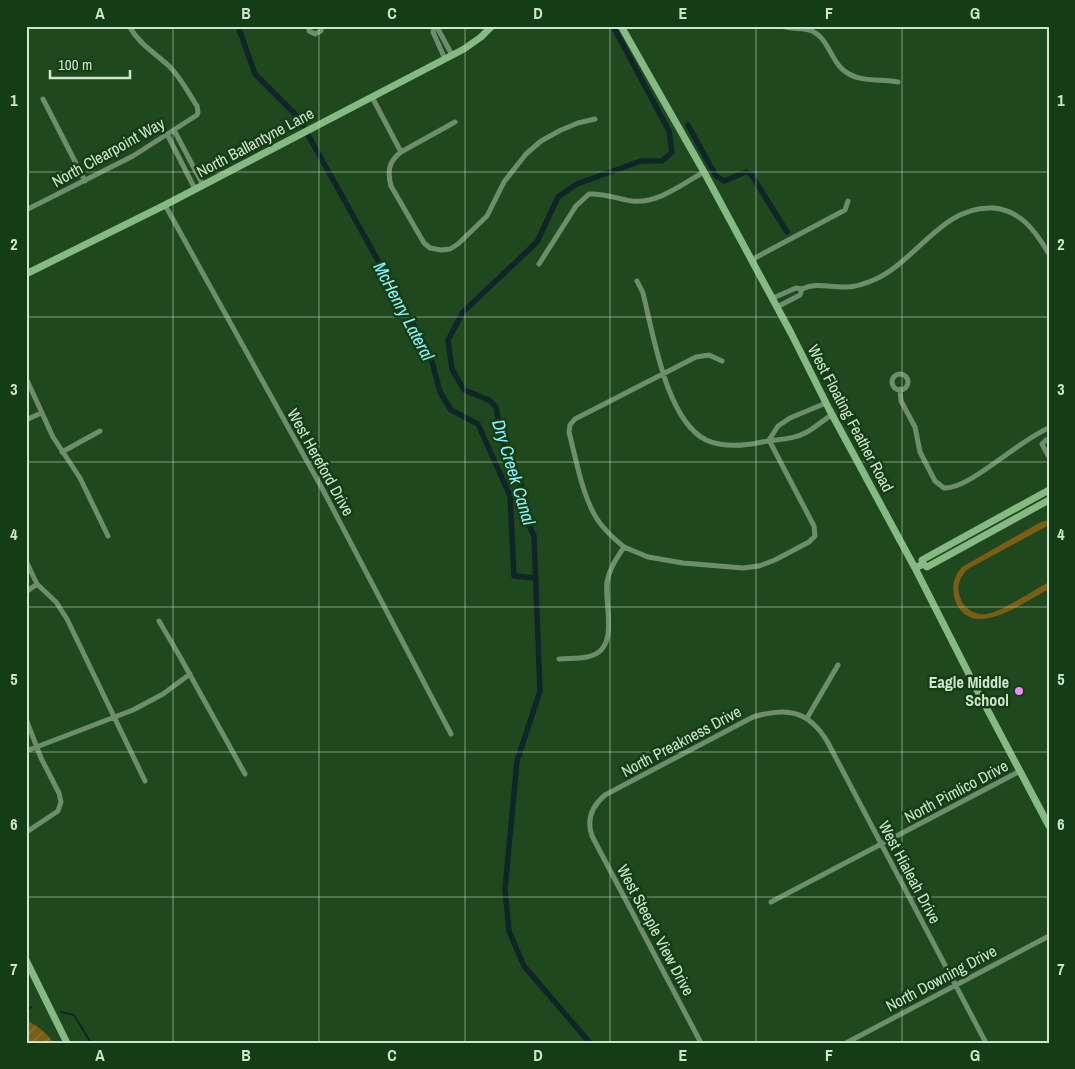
<svg xmlns="http://www.w3.org/2000/svg" width="1075" height="1069" font-family="'Archivo Narrow',sans-serif">
  <defs>
    <pattern id="garden-furrows" width="10" height="10" patternUnits="userSpaceOnUse" patternTransform="scale(1.25)"><rect width="10" height="10" fill="#7c5d14"/><path d="M-1 1l2-2M0 10L10 0M9 11l2-2" fill="none" stroke="#8e7435"/></pattern>
  </defs>
  <rect width="100%" height="100%" fill="#20481f"/>
  <path fill="#7c5d14" d="M 1049,520 L 1049,525 L 968,569 C 960,576 956,586 960,597 C 963,608 975,616 987,614 C 1001,612 1034,590 1049,582 L 1049,589 C 1025,601 971,643 955,600 C 951,587 954,576 962,567 L 1041,522 Z"/>
  <path fill="url(#garden-furrows)" d="M 26,1021 C 34,1022 50,1036 53,1043 L 26,1043 Z"/>
  <g fill="none" stroke-linecap="round" stroke-linejoin="round">
    <path stroke="#102527" stroke-width="2" d="M 26,1011 L 31,1007
      M 61,1012 L 74,1015 L 91,1043"/>
    <path stroke="#102527" stroke-width="5.5" d="M 238,26 L 255,74 L 299,118 L 303,125
      M 688,125 L 716,176 L 724,181 L 746,172 L 751,174 L 787,232
      M 307,133 L 430,354 L 440,392 L 451,410 L 478,424 L 510,496 L 514,576 L 536,578
      M 590,1043 L 524,966 L 509,931 L 505,889 L 517,761 L 540,691 L 534,536 L 527,521 L 521,484 L 501,436 L 496,407 L 489,400 L 464,390 L 452,369 L 448,340 L 463,312 L 537,242 L 558,197 L 577,184 L 641,161 L 662,161 L 672,152 L 669,131 L 613,26"/>
    <path stroke="#6e8d6c" stroke-width="5" d="M 309,26 L 309,31 L 315,34 L 321,31 L 321,26
      M 782,26 C 792,30 802,27 812,31 C 830,39 831,65 849,74 C 863,82 882,79 898,82
      M 445,59 L 433,32 L 434,27 L 438,29 L 452,55
      M 372,97 L 401,152
      M 43,99 L 85,181
      M 455,122 L 401,152 C 389,161 387,171 391,186 L 424,243 L 430,248 L 441,250 L 450,249 L 458,244 L 487,216 L 504,182 L 526,154 L 541,141 L 561,130 L 578,123 L 595,119
      M 174,130 L 203,185
      M 167,134 L 195,189
      M 165,205 L 323,490 L 451,734
      M 26,210 L 133,156 L 197,115 L 198,112 L 197,106 C 188,92 180,77 169,66 C 155,53 139,44 129,26
      M 751,260 L 845,210 L 848,201
      M 539,264 L 576,206 L 589,194 C 604,193 618,199 632,201 C 658,204 682,184 704,172
      M 637,281 L 643,293 C 653,333 666,420 706,440 C 724,448 744,446 762,442 C 778,439 793,440 807,432 C 816,427 823,420 832,415
      M 802,289 C 817,282 831,288 847,287 C 857,287 867,283 876,279 C 917,260 943,205 993,208 C 1021,210 1036,232 1049,254
      M 773,298 L 796,288 L 802,289 L 800,295 L 777,307
      M892 382a8 8 0 1 1 16 0a8 8 0 1 1-16 0Z
      M 26,378 L 53,437 L 80,478 L 108,536
      M 900,389 L 901,401 L 915,427 L 920,452 L 935,481 L 944,488 C 969,490 1020,439 1049,428
      M 26,420 L 41,413
      M 769,440 L 778,426 L 790,418 L 826,403
      M 1046,440 L 1042,444 L 1049,457
      M 62,452 L 100,431
      M 624,547 L 648,557 L 683,563 L 743,568 L 759,566 L 775,560 L 809,542 L 815,536 L 814,526 L 769,440
      M 26,561 L 37,584 L 56,602 L 67,619 L 145,781
      M 26,592 L 37,584
      M 159,621 L 179,655 L 245,774
      M 559,659 C 568,658 578,659 587,657 C 621,651 604,606 607,582 C 609,569 617,558 624,547 C 613,538 604,530 597,519 C 582,495 576,459 569,432 L 570,425 L 575,419 L 696,357 L 709,355 L 722,361
      M 807,718 L 838,665
      M 26,719 L 41,758 L 59,793 L 61,802 L 58,811 L 28,831
      M 26,751 L 133,710 L 163,694 L 190,674
      M 771,902 L 1020,771
      M 701,1043 L 592,836 C 586,819 592,806 605,795 L 753,717 C 786,707 808,710 827,741 L 986,1043
      M 846,1043 L 1049,936"/>
    <path stroke="#87b984" stroke-width="7" d="M 621,26 L 704,172 L 791,333 L 829,409 L 915,568 L 977,690 L 1049,826
      M 26,274 L 165,205 L 464,49 L 481,37 L 492,26
      M 923,564 L 927,567 L 1049,500
      M 915,568 L 923,564 L 922,560 L 1049,490
      M 26,960 L 67,1043"/>
  </g>
  <path fill="none" stroke="#cfe6ce" stroke-width="1" stroke-opacity="0.55" d="M 173,26 L 173,1043M 319,26 L 319,1043M 465,26 L 465,1043M 610,26 L 610,1043M 756,26 L 756,1043M 902,26 L 902,1043M 26,172 L 1049,172M 26,317 L 1049,317M 26,462 L 1049,462M 26,607 L 1049,607M 26,752 L 1049,752M 26,897 L 1049,897"/>
  <circle fill="#ed8cf9" stroke="#153d15" stroke-width="2" cx="1019" cy="691" r="5"/>
  <g text-anchor="middle" dominant-baseline="central" stroke-width="5" stroke-linejoin="round" paint-order="stroke">
    <g font-size="16" fill="#cfe6ce" stroke="#153d15">
      <text transform="translate(255 142) rotate(-28)">North Ballantyne Lane</text>
      <text transform="translate(108 152) rotate(-29)">North Clearpoint Way</text>
      <text transform="translate(851 418) rotate(62)">West Floating Feather Road</text>
      <text transform="translate(321 462) rotate(61)">West Hereford Drive</text>
      <text transform="translate(681 741) rotate(-28)">North Preakness Drive</text>
      <text transform="translate(956 791) rotate(-28)">North Pimlico Drive</text>
      <text transform="translate(910 872) rotate(62)">West Hialeah Drive</text>
      <text transform="translate(656 930) rotate(62)">West Steeple View Drive</text>
      <text transform="translate(941 978) rotate(-28)">North Downing Drive</text>
    </g>
    <g font-size="16" font-weight="bold" fill="#cfe6ce" stroke="#153d15" text-anchor="end">
      <text x="1009" y="682">Eagle Middle<tspan x="1009" dy="18">School</tspan></text>
    </g>
    <g font-size="18" font-style="italic" fill="#8af2fc" stroke="#153d15">
      <text transform="translate(404 311) rotate(62)">McHenry Lateral</text>
      <text transform="translate(514 472) rotate(73)">Dry Creek Canal</text>
    </g>
  </g>
  <rect width="1075" height="1069" fill="none" stroke="#153d15" stroke-width="55"/>
  <path d="M50 70v8h80v-8" fill="none" stroke="#cfe6ce" stroke-width="2.5"/>
  <text x="58" y="70" font-size="15" fill="#cfe6ce" stroke="#153d15" stroke-width="4" paint-order="stroke">100 m</text>
  <rect x="28" y="28" width="1020" height="1014" fill="none" stroke="#cfe6ce" stroke-width="2"/>
  <g font-size="16" text-anchor="middle" font-weight="bold" fill="#cfe6ce">
    <text x="100" y="19">A</text>
    <text x="246" y="19">B</text>
    <text x="392" y="19">C</text>
    <text x="538" y="19">D</text>
    <text x="683" y="19">E</text>
    <text x="829" y="19">F</text>
    <text x="975" y="19">G</text>
    <text x="14" y="106">1</text>
    <text x="1061" y="106">1</text>
    <text x="14" y="250">2</text>
    <text x="1061" y="250">2</text>
    <text x="14" y="395">3</text>
    <text x="1061" y="395">3</text>
    <text x="14" y="540">4</text>
    <text x="1061" y="540">4</text>
    <text x="14" y="685">5</text>
    <text x="1061" y="685">5</text>
    <text x="14" y="830">6</text>
    <text x="1061" y="830">6</text>
    <text x="14" y="975">7</text>
    <text x="1061" y="975">7</text>
    <text x="100" y="1061">A</text>
    <text x="246" y="1061">B</text>
    <text x="392" y="1061">C</text>
    <text x="538" y="1061">D</text>
    <text x="683" y="1061">E</text>
    <text x="829" y="1061">F</text>
    <text x="975" y="1061">G</text>
  </g>
</svg>
